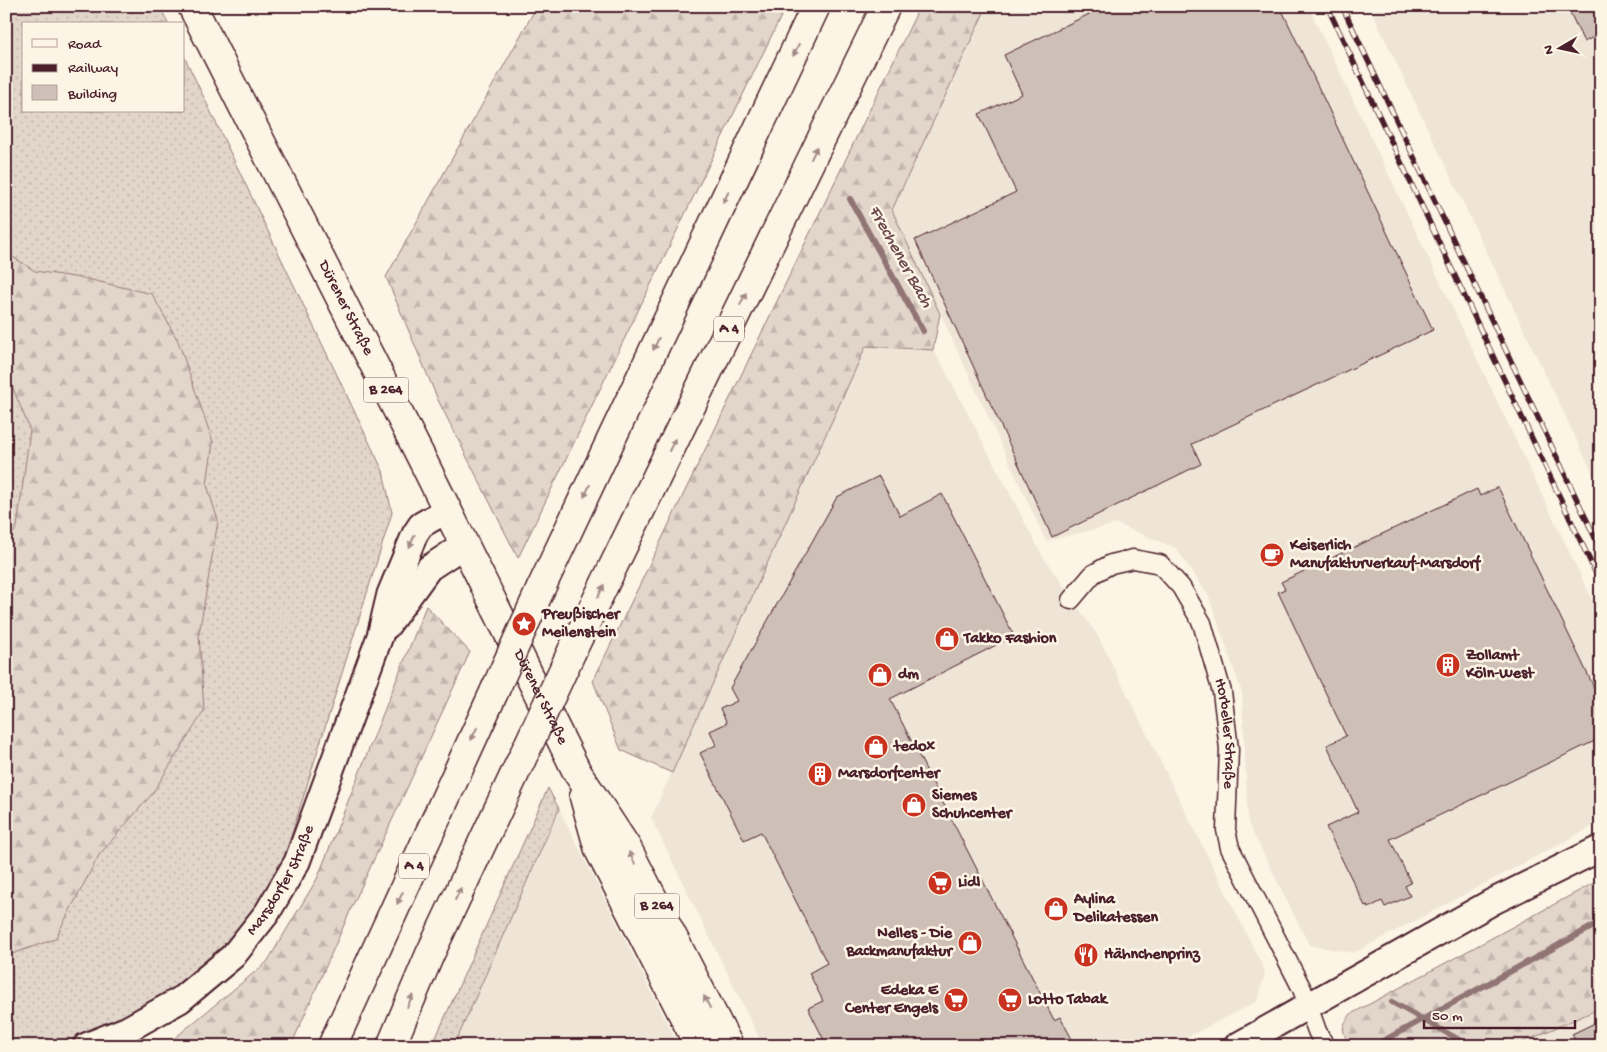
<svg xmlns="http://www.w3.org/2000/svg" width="1607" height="1052" font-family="'Gochi Hand',sans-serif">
  <defs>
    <pattern id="grass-dots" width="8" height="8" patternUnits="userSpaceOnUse" patternTransform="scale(1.25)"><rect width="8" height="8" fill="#e2d5ca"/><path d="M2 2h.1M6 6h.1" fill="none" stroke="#c3b6ae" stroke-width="1.8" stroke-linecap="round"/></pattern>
    <pattern id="forest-firs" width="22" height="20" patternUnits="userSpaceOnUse" patternTransform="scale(1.25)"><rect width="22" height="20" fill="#e2d5ca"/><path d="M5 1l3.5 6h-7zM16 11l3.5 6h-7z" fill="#c3b6ae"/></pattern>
  </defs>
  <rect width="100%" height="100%" fill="#fcf5e5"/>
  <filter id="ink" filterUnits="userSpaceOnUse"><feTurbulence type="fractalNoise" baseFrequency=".02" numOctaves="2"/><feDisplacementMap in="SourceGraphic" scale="10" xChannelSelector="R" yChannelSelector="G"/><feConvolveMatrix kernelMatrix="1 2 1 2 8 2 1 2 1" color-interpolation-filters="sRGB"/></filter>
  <g filter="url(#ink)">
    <path fill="#eee5d7" d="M 987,6 L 1308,6 L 1601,618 L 1601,822 L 1354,953 L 1309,945 L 1248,823 L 1242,693 L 1209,597 L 1176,548 L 1117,524 L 1046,541 L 892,210 Z
      M 1369,6 L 1601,6 L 1601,491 Z
      M 866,346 L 933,350 L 943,366 L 1042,555 L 1098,636 L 1265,971 L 1258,1001 L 1170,1046 L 763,1046 L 651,818 Z
      M 548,788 L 559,809 L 679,1046 L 432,1046 Z
      M 1601,1009 L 1601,1046 L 1512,1046 L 1514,1045 Z"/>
    <path fill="url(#grass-dots)" stroke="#967a7a" d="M 6,6 L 160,6 L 168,24 L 24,24 L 24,111 L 184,111 L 184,56 L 383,471 L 392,513 L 283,862 L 256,905 L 221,948 L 169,992 L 117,1020 L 55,1046 L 6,1046 Z
      M 548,788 L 559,809 L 454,1046 L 432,1046 Z"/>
    <path fill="url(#forest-firs)" stroke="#967a7a" d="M 537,6 L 786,6 L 518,558 L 438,400 L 386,277 Z
      M 920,6 L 987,6 L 892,210 L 940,314 L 933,350 L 866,346 L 672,773 L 621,750 L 593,681 Z
      M 8,254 L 35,271 L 87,279 L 152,294 L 178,341 L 213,442 L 207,485 L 218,521 L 199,634 L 204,711 L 152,794 L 99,855 L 55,939 L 6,956 L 6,545 L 17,527 L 30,430 L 6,371 L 6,255 Z
      M 426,606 L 470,652 L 351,909 L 291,1046 L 165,1046 L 267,962 L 317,879 Z
      M 1601,879 L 1601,1008 L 1514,1046 L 1350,1046 C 1342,1031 1340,1028 1351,1014 Z"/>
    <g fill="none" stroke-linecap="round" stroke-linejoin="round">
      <path stroke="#917474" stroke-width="6" d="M 850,199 L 923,331
        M 1392,1002 L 1470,1046
        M 1374,1046 L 1601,922"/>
    </g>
    <path fill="#cfc0b7" stroke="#4a1f2b" d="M 1106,6 L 1280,6 L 1433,330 L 1192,444 L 1201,464 L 1052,537 L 915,240 L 1016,192 L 979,114 L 1022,94 L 1004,55 Z
      M 1567,6 L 1601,6 L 1601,33 L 1584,42 Z
      M 879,476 L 900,516 L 942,494 L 1014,636 L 890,699 L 1054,1020 L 1060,1017 L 1072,1039 L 1059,1046 L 827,1046 L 808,1008 L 823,1001 L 809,973 L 827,963 L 761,832 L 744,840 L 700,753 L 716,745 L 710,731 L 727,723 L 720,709 L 737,701 L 730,688 L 837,497 Z
      M 1498,487 L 1601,702 L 1601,738 L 1390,839 L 1411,883 L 1405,886 L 1410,896 L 1385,907 L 1382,901 L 1368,908 L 1367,905 L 1365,906 L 1326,827 L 1358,812 L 1327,745 L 1346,736 L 1278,592 L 1285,589 L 1281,582 L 1477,489 L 1480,496 Z
      M 1601,1020 L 1601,1046 L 1578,1046 L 1572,1034 Z"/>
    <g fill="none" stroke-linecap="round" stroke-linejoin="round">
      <defs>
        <g id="street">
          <path id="s1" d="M 1071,600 L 1093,574 L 1111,564 L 1133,559 L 1160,564 L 1181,587 L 1202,623 L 1222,692 L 1229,749 L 1226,830 L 1230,848 L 1302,989 L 1317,1031 L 1325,1046"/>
        </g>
        <g id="secondary">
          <path d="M 387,626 L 429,568 L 464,545"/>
          <path id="s2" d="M 86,1046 L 128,1029 L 180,1000 L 233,956 L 267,913 L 297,862 L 380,636 L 390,594 L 415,534 L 421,525 L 447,510"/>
          <path d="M 1237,1046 L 1492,902 L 1601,848"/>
        </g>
        <g id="primary">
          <path id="s3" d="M 192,6 L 422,459 L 577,772 L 627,848 L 729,1046"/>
          <path d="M 584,797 L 599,850 L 699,1046"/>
        </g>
        <path id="highway" d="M 541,588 L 816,6
          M 572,651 L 886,6
          M 332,1046 L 495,690
          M 391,1046 L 430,954 L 526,750"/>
      </defs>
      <use href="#street" stroke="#4a1f2b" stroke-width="21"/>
      <use href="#secondary" stroke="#4a1f2b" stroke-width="29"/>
      <use href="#primary" stroke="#4a1f2b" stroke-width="31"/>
      <use href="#highway" stroke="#4a1f2b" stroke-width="31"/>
      <use href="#street" stroke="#fcf5e5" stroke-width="18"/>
      <use href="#secondary" stroke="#fcf5e5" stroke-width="25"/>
      <use href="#primary" stroke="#fcf5e5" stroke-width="28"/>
      <use href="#highway" stroke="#fcf5e5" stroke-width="28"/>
      <defs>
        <path id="rail" d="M 1327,6 L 1601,584
          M 1342,6 L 1601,550"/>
      </defs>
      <use href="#rail" stroke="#4a1f2b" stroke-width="5.5"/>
      <use href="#rail" stroke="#fcf5e5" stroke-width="4" stroke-dasharray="11" stroke-linecap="butt"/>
      <defs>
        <path id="highway-bridge" d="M 495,690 L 541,588
          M 526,750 L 572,651"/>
      </defs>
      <use href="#highway-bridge" stroke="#4a1f2b" stroke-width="31" stroke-linecap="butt"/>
      <use href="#highway-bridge" stroke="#fcf5e5" stroke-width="28"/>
    </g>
    <defs><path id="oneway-solid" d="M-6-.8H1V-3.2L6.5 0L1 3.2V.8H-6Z" transform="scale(1.25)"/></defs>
    <g fill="#a38a88">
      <use href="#oneway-solid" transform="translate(796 50) rotate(115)"/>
      <use href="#oneway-solid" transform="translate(814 153) rotate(-64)"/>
      <use href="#oneway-solid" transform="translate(726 197) rotate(115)"/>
      <use href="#oneway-solid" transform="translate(743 299) rotate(-64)"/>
      <use href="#oneway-solid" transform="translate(656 344) rotate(115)"/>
      <use href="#oneway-solid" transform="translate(672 445) rotate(-64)"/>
      <use href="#oneway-solid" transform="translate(587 491) rotate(115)"/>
      <use href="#oneway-solid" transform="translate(412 541) rotate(114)"/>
      <use href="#oneway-solid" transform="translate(601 591) rotate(-64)"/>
      <use href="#oneway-solid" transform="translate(474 734) rotate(115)"/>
      <use href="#oneway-solid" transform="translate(632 858) rotate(-117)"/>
      <use href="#oneway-solid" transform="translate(458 894) rotate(-65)"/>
      <use href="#oneway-solid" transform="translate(400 898) rotate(115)"/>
      <use href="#oneway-solid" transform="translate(410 1001) rotate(-67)"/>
      <use href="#oneway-solid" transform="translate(707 1002) rotate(-117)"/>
    </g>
  </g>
  <defs>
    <symbol id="cafe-disc" viewBox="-11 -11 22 22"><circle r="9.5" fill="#c8321e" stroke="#fcf5e5"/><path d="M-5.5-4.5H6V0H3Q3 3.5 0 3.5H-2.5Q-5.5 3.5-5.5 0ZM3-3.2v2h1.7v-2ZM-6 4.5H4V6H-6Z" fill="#fff"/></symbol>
    <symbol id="sight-disc" viewBox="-11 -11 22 22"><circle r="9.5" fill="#c8321e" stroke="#fcf5e5"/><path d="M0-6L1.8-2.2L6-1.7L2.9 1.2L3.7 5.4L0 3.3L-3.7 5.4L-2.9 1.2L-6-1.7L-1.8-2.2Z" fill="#fff"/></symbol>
    <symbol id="shop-disc" viewBox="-11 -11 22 22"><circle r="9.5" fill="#c8321e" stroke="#fcf5e5"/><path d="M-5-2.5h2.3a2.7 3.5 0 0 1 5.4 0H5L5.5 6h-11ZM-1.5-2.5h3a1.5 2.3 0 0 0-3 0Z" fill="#fff"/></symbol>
    <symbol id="building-disc" viewBox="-11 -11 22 22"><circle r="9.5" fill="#c8321e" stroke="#fcf5e5"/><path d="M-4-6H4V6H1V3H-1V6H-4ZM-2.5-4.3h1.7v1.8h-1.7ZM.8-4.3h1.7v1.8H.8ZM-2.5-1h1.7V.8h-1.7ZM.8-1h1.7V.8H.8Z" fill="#fff"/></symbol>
    <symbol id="supermarket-disc" viewBox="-11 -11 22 22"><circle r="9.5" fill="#c8321e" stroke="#fcf5e5"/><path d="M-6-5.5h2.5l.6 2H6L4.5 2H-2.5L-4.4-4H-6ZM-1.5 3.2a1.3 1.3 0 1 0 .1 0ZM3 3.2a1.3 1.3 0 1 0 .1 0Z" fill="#fff"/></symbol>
    <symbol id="restaurant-disc" viewBox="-11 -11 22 22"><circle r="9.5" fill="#c8321e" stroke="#fcf5e5"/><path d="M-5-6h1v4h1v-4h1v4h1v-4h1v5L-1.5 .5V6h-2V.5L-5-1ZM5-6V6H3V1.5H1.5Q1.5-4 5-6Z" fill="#fff"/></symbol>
  </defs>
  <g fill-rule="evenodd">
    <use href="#cafe-disc" x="1258" y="541" width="28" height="28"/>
    <use href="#sight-disc" x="510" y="610" width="28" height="28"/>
    <use href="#shop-disc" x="933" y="625" width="28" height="28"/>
    <use href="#building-disc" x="1434" y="651" width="28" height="28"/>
    <use href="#shop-disc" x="866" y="661" width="28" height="28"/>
    <use href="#shop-disc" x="862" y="733" width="28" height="28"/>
    <use href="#building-disc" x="806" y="760" width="28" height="28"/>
    <use href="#shop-disc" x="900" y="791" width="28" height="28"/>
    <use href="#supermarket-disc" x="926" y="869" width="28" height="28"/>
    <use href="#shop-disc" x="1042" y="895" width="28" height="28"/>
    <use href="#shop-disc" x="956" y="929" width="28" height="28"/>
    <use href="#restaurant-disc" x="1072" y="941" width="28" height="28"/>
    <use href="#supermarket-disc" x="942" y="986" width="28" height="28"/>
    <use href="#supermarket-disc" x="996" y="986" width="28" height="28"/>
  </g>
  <g text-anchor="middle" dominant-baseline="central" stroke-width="5" stroke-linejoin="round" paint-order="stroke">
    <g fill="#fcf5e5" stroke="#7f5f63" stroke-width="1">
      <rect x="714" y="316.5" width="30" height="25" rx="4"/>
      <rect x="363.5" y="377.5" width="45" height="25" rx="4"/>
      <rect x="399" y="853.5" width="30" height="25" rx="4"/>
      <rect x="634.5" y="893.5" width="45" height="25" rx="4"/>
    </g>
    <g font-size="15" font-weight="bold" fill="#4a1f2b">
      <text x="729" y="329">A 4</text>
      <text x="386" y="390">B 264</text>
      <text x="414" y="866">A 4</text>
      <text x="657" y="906">B 264</text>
    </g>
    <g font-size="16" fill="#4a1f2b" stroke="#fcf5e5">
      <text stroke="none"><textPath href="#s3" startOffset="339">Dürener Straße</textPath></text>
      <text stroke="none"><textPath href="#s3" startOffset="774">Dürener Straße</textPath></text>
      <text stroke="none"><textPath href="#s1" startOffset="291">Horbeller Straße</textPath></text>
      <text stroke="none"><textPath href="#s2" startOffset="264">Marsdorfer Straße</textPath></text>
    </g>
    <g font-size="16" font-weight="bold" fill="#4a1f2b" stroke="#fcf5e5" text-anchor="start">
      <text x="1290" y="546">Keiserlich<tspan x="1290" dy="18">Manufakturverkauf-Marsdorf</tspan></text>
      <text x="542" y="615">Preußischer<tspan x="542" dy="18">Meilenstein</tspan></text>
      <text x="964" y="639">Takko Fashion</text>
      <text x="1466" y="656">Zollamt<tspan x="1466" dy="18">Köln-West</tspan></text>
      <text x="898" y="675">dm</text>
      <text x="894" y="747">tedox</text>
      <text x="838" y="774">Marsdorfcenter</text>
      <text x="932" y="796">Siemes<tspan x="932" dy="18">Schuhcenter</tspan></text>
      <text x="958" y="883">Lidl</text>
      <text x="1074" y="900">Aylina<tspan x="1074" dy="18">Delikatessen</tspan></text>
      <text x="952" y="934" text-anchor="end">Nelles - Die<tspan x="952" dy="18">Backmanufaktur</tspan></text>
      <text x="1104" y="955">Hähnchenprinz</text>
      <text x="938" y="991" text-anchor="end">Edeka E<tspan x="938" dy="18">Center Engels</tspan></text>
      <text x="1028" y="1000">Lotto Tabak</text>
    </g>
    <g font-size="18" font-style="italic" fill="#6d4950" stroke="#fcf5e5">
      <text transform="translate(900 257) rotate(61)">Frechener Bach</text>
    </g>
  </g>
  <rect width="1607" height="1052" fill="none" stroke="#fcf5e5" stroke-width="25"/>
  <rect x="12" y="12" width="1582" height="1027" fill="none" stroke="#4a1f2b" stroke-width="2" filter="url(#ink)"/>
  <rect x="22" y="22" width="162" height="90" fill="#fcf5e5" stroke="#b59f9b"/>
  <rect x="32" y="39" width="25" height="8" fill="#fcf5e5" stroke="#b59f9b"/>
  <text x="68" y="48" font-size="15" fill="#4a1f2b">Road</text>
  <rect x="32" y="64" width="25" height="8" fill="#4a1f2b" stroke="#b59f9b"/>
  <text x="68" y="72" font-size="15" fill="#4a1f2b">Railway</text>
  <rect x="32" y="85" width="25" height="15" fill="#cfc0b7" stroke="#b59f9b"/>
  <text x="68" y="98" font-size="15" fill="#4a1f2b">Building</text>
  <g transform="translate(1560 48) rotate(261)" stroke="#fcf5e5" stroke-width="4" paint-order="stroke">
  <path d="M0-4L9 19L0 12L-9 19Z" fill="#4a1f2b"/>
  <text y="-8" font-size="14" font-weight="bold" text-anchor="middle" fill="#4a1f2b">N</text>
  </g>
  <path d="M1424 1020v8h151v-8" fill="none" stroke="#4a1f2b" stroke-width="2.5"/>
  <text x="1432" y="1020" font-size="15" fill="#4a1f2b" stroke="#fcf5e5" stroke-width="4" paint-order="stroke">50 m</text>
</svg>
